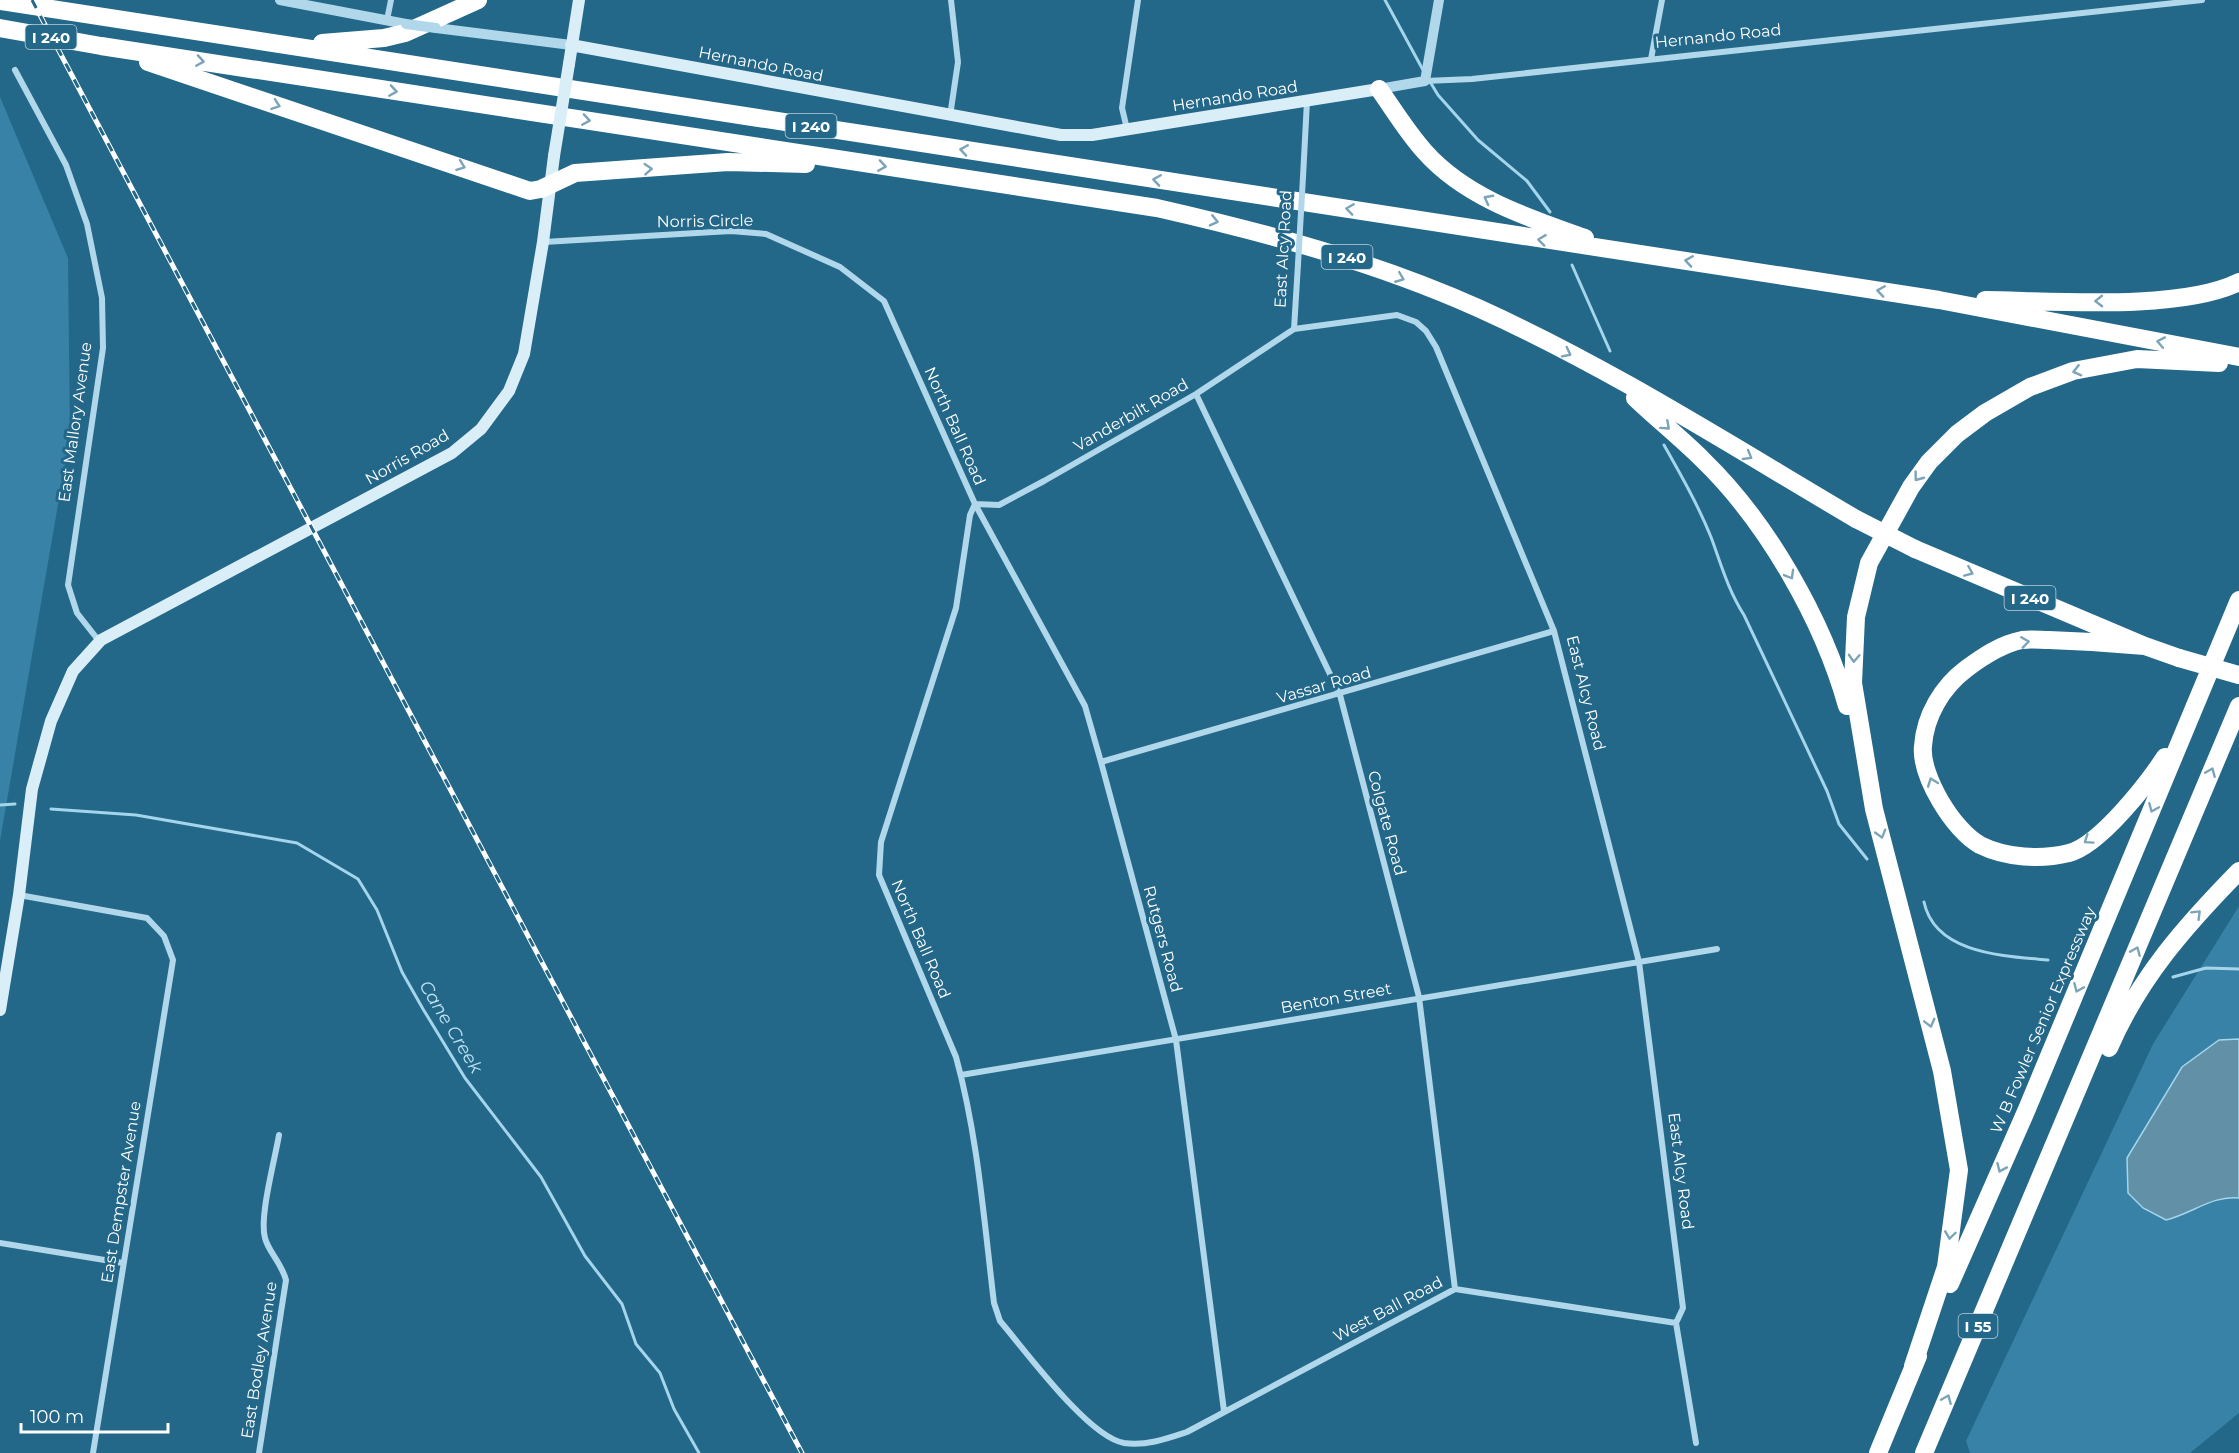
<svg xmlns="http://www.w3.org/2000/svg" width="2239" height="1453" font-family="Montserrat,sans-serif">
  <rect width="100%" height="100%" fill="#236789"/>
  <path fill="#3782a6" d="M 0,97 L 68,258 L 70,435 L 0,841 Z
    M 2239,906 L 2239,1413 L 2190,1453 L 1970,1453 L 1966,1441 L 2153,1044 Z"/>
  <path fill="#6290a7" stroke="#a4d5eb" stroke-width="1.5" d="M 2239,1039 L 2239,1198 C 2213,1195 2193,1213 2166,1220 L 2143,1208 L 2128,1193 L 2127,1158 L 2182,1067 L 2219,1040 Z"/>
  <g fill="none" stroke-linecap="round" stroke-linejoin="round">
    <path stroke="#a4d5eb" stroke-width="3" d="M 1385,0 L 1423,70
      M 1429,80 L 1438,95 L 1478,140 L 1527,181 L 1550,212
      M 1572,265 L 1610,351
      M 1664,445 C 1681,475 1698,505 1711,537 C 1721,564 1728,590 1744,615 L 1827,791 L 1839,824 L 1867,859
      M 0,805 L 15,804
      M 51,809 L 136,815 L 297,843 L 358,879 L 377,910 L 402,972 L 423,1009 L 465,1078 L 541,1177 L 585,1256 L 622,1304 L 636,1344 L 660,1373 L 674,1409 L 699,1453
      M 1924,902 C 1935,954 2004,956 2048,960
      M 2173,977 L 2206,968 L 2239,969"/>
    <path stroke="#b0d7ea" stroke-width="6" d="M 387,20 L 391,0
      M 1651,59 L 1662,0
      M 15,70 L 66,165 L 87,224 L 102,298 L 103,348 L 68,585 L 77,613 L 99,641
      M 1425,81 L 1472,79 L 2202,0
      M 950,116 L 958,62 L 951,0
      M 1127,129 L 1122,108 L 1138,0
      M 1303,177 L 1307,101
      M 544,242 L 731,231 L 766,234 L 840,267 L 884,301 L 975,504 L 970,515 L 956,608 L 881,842 L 879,875 L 956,1057 C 978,1137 984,1221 994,1303 L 1000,1321 C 1025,1350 1088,1437 1124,1443 C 1146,1446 1166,1439 1187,1432 L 1455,1289 L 1676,1323
      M 1294,329 L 1298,264
      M 1196,394 L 1340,695 L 1419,997 L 1455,1289
      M 975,504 L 999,505 L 1044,481 L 1196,394 L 1294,329 L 1397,315 L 1416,322 L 1426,331 L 1436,347 L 1554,631 L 1639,962 L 1683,1308 L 1676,1323 L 1696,1443
      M 975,504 L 1085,706 L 1101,762 L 1176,1040 L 1224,1411
      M 1101,762 L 1554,631
      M 19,895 L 147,918 L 164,936 L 173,960 L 93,1453
      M 961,1075 L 1717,949
      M 0,1243 L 123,1263
      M 259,1453 L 286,1280 C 281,1262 268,1251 265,1238 C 259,1217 275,1159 279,1135"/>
    <path stroke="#b0d7ea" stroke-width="10" d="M 280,0 L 406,24
      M 436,28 L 571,45
      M 1379,89 L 1425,81 L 1439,0"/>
    <path stroke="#daeef8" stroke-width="12" d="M 571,45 L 1061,135 L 1092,135 L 1379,89
      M 569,64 L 579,0
      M 0,1010 L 19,895 L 32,789 L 51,721 L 73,671 L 101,640 L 452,453 L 481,429 L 509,391 L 524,354 L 543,242 L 554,156"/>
    <path stroke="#fff" stroke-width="18" d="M 0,1 L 1939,300 L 2239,357
      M 0,28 L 101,46 L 1157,208 C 1267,233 1375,262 1478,308 C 1609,367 1732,446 1856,519
      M 322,43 L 384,38 L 405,33 L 478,0
      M 148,62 L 530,191 L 541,189 L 575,173 L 728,162 L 806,164
      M 1379,89 C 1394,110 1407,132 1425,152 C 1466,198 1529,218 1585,238
      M 1985,300 C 2053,301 2180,311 2239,282
      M 1635,398 C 1657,419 1681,438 1703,460 C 1767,522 1823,620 1847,706
      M 1915,549 L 2145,646 L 2179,658
      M 2145,646 C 2113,643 2081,641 2049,640 C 2041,640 2030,639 2022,640 C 2001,644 1982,657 1966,669 C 1942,687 1925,716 1923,746 C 1920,776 1954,831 1980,845 C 2006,858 2041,860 2069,853 C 2100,845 2148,783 2165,757
      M 2109,1048 C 2139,978 2186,925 2239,871
      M 1950,1284 L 2027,1109 L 2239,600
      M 1913,1366 L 1946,1267 L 1959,1170 L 1942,1071 L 1874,809 L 1853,683 L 1856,617 L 1869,563 L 1911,487 L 1929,462 L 1957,434 L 1985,413 L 2030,387 L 2073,371 L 2137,359 L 2219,363
      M 1878,1453 L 1918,1356
      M 1924,1453 L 2239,706"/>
    <defs>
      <path id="rail" d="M 32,0 L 802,1453"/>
    </defs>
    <use href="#rail" stroke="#fff" stroke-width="5"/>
    <use href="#rail" stroke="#236789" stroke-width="3" stroke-dasharray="9" stroke-linecap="butt"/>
    <path stroke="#b0d7ea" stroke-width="6" d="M 1298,264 L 1303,177"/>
    <path stroke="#b0d7ea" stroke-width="10" d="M 406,24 L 436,28"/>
    <path stroke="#daeef8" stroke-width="12" d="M 554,156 L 569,64"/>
    <path stroke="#fff" stroke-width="18" d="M 1856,519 L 1915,549
      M 2179,658 L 2239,675"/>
  </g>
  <defs><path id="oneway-chevron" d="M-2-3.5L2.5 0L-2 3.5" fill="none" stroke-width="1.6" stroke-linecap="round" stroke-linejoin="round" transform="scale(1.5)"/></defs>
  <g stroke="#7ba4b8">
    <use href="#oneway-chevron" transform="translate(200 61) rotate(9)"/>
    <use href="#oneway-chevron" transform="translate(393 91) rotate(9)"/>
    <use href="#oneway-chevron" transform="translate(276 105) rotate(19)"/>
    <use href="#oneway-chevron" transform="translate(586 120) rotate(9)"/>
    <use href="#oneway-chevron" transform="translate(964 150) rotate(-171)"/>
    <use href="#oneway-chevron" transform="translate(461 166) rotate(20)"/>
    <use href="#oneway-chevron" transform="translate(882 166) rotate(9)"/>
    <use href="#oneway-chevron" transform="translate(648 169) rotate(-4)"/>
    <use href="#oneway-chevron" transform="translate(1157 180) rotate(-171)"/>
    <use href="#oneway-chevron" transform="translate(1488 199) rotate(-152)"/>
    <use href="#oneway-chevron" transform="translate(1350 209) rotate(-172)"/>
    <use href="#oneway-chevron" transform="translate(1214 221) rotate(13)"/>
    <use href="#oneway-chevron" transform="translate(1542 240) rotate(-173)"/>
    <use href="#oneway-chevron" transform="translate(1689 261) rotate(-171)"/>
    <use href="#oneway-chevron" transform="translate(1400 278) rotate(22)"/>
    <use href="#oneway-chevron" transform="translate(1881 291) rotate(-171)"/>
    <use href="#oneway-chevron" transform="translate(2099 301) rotate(179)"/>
    <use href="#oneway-chevron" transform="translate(2161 342) rotate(-169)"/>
    <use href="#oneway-chevron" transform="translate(1567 353) rotate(27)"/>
    <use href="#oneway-chevron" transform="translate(2077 371) rotate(166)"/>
    <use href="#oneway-chevron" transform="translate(1666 426) rotate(42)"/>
    <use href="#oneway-chevron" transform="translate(1748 456) rotate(30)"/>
    <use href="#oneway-chevron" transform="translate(1918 477) rotate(127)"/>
    <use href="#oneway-chevron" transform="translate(1969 572) rotate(23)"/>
    <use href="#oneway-chevron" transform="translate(1790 575) rotate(60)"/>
    <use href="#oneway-chevron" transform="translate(2025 642) rotate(-8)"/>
    <use href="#oneway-chevron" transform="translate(1854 658) rotate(93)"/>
    <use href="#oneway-chevron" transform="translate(2211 772) rotate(-67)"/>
    <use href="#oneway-chevron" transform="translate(1932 782) rotate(-110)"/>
    <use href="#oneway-chevron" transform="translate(2153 808) rotate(113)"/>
    <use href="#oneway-chevron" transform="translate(1881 834) rotate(74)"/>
    <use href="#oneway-chevron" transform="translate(2088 840) rotate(145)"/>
    <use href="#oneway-chevron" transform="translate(2197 914) rotate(-45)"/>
    <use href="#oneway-chevron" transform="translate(2136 951) rotate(-67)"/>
    <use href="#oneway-chevron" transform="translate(2078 988) rotate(113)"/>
    <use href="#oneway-chevron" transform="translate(1930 1023) rotate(76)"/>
    <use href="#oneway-chevron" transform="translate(2001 1168) rotate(114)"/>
    <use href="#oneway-chevron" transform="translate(1950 1235) rotate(98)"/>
    <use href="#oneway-chevron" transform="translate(1947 1399) rotate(-67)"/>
  </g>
  <g text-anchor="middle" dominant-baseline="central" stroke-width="6" stroke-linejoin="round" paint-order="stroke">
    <g fill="#236789" stroke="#bdd1dc" stroke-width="1.5">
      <rect x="25.5" y="25" width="51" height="24" rx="4.5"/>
      <rect x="785.5" y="114" width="51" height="24" rx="4.5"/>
      <rect x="1321.5" y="245" width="51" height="24" rx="4.5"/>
      <rect x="2004.5" y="586" width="51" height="24" rx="4.5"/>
      <rect x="1958.5" y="1314" width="39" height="24" rx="4.5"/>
    </g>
    <g font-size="15" font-weight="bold" fill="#fff">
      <text x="51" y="37">I 240</text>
      <text x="811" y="126">I 240</text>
      <text x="1347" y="257">I 240</text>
      <text x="2030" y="598">I 240</text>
      <text x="1978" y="1326">I 55</text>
    </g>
    <g font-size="16" fill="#fff" stroke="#236789">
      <text transform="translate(1718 36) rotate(-6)">Hernando Road</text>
      <text transform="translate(761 64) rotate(11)">Hernando Road</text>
      <text transform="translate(1235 96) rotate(-9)">Hernando Road</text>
      <text transform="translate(705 221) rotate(-1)">Norris Circle</text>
      <text transform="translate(1283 249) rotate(-87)">East Alcy Road</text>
      <text transform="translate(1131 415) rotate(-30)">Vanderbilt Road</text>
      <text transform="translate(75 422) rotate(-82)">East Mallory Avenue</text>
      <text transform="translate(955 426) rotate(66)">North Ball Road</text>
      <text transform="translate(407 457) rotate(-30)">Norris Road</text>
      <text transform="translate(1324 685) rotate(-16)">Vassar Road</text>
      <text transform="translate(1586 693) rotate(76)">East Alcy Road</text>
      <text transform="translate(1387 823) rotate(75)">Colgate Road</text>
      <text transform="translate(921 939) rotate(67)">North Ball Road</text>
      <text transform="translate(1163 939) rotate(75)">Rutgers Road</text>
      <text transform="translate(1336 998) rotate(-10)">Benton Street</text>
      <text transform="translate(2043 1020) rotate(-67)">W B Fowler Senior Expressway</text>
      <text transform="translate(1681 1171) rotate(83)">East Alcy Road</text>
      <text transform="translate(121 1192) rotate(-81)">East Dempster Avenue</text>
      <text transform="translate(1388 1309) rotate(-28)">West Ball Road</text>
      <text transform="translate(259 1360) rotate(-81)">East Bodley Avenue</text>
    </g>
    <g font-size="18" font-style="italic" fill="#bee2f2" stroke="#236789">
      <text transform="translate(451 1027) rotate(59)">Cane Creek</text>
    </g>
  </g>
  <path d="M21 1423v9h147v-9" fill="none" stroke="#ffffff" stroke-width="3"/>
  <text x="30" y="1423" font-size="18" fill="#ffffff" stroke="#236789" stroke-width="4.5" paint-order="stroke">100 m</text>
</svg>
